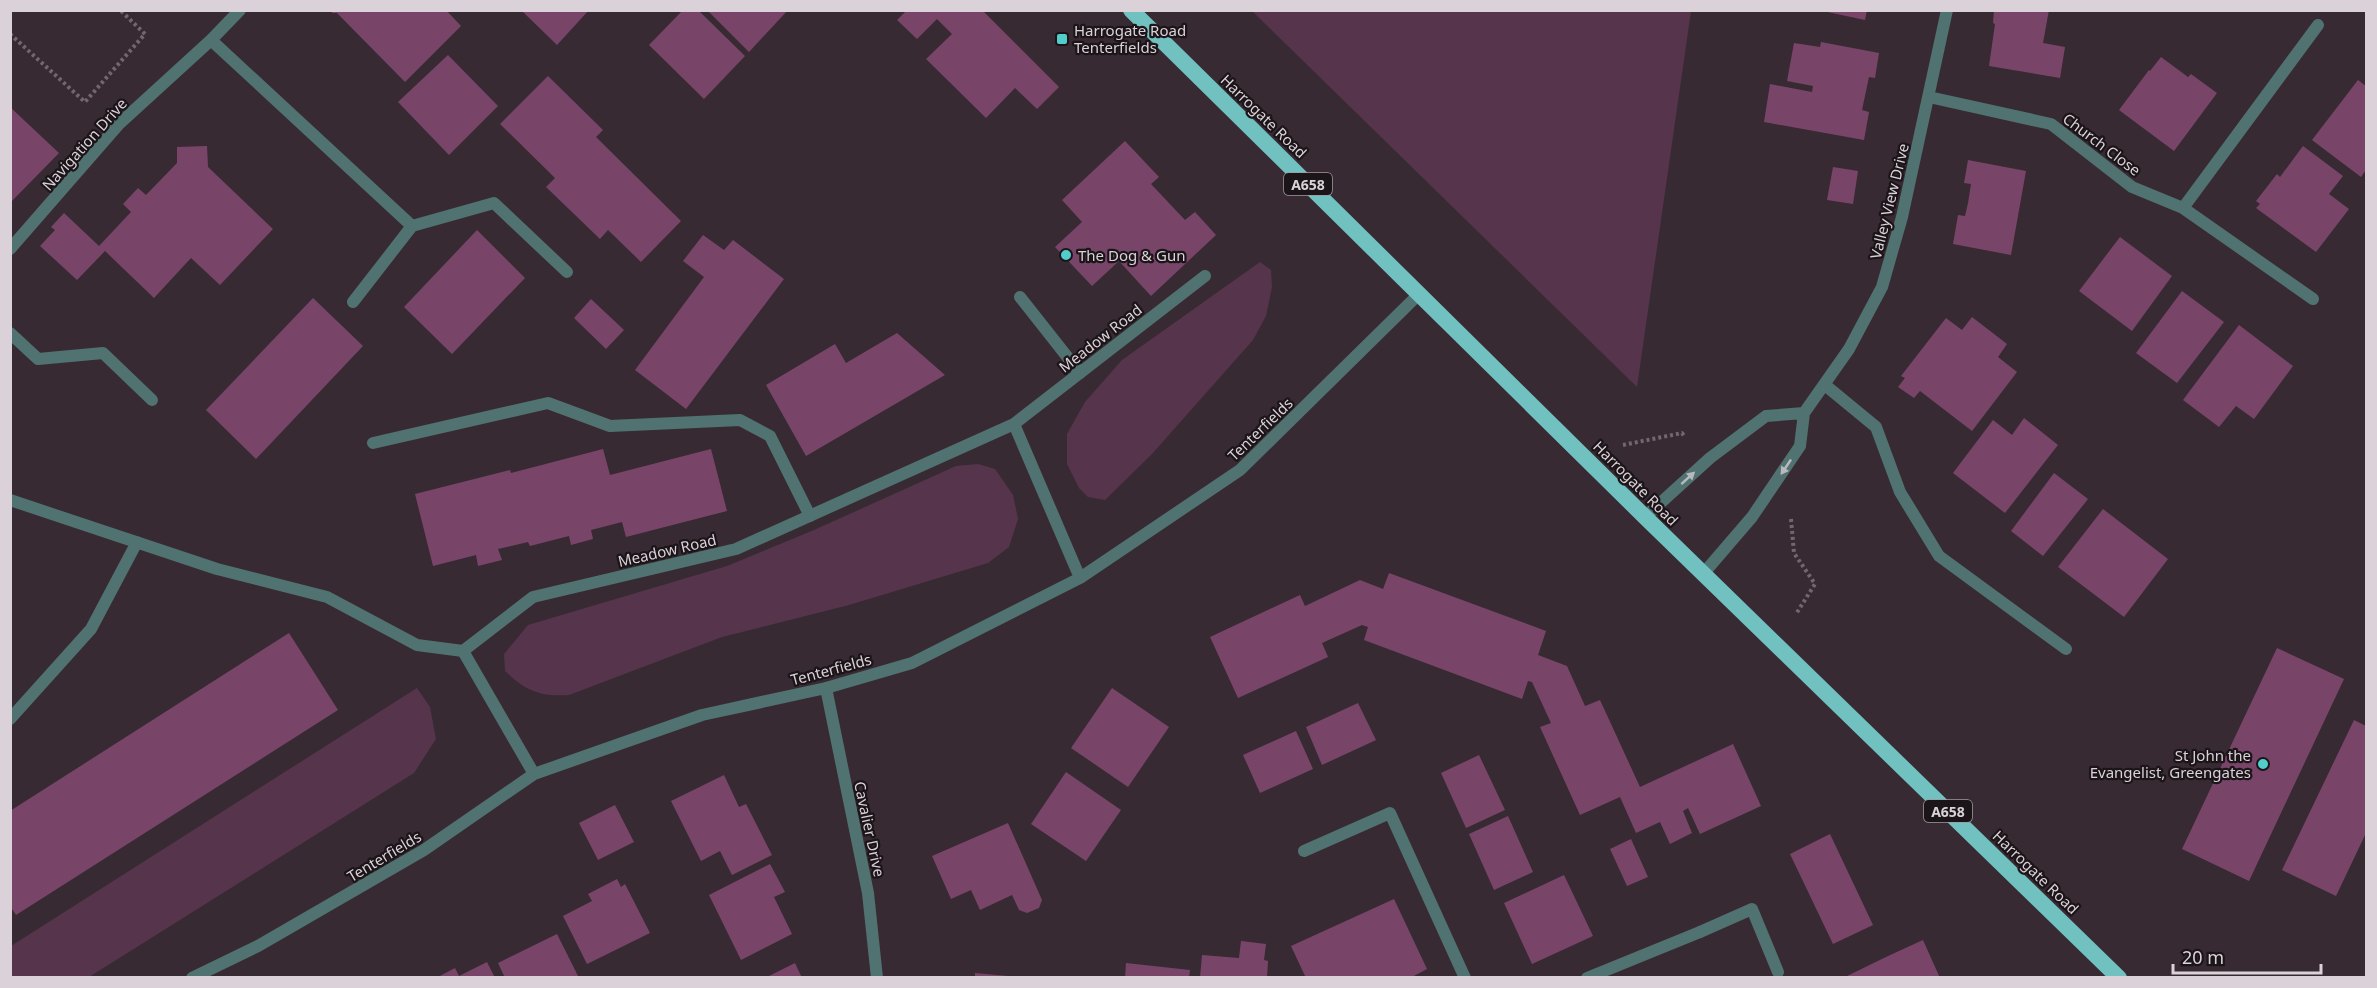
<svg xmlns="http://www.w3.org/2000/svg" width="2377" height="988" font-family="'Noto Sans',sans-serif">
  <rect width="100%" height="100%" fill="#382a33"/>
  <path fill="#56354c" d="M 1252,11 L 1691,11 L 1637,387 Z
    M 1260,262 L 1271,270 L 1272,287 L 1266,316 L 1253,340 L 1152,454 L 1105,500 L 1088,497 L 1079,488 L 1067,464 L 1067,434 L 1085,402 L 1122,360 Z
    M 978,464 L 995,469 L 1013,495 L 1018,519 L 1009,547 L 988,563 L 849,605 L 722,637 L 569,695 C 540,697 526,691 505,671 L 504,654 L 528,625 L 727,566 L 814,530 L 956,466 Z
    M 417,688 L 430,707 L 436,739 L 414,773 L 89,977 L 11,977 L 11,946 Z"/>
  <path fill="#784569" d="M 332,10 L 446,10 L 461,26 L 405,82 L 337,13 L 332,13 Z
    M 521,10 L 589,10 L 557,45 Z
    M 683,10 L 698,10 L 745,56 L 704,99 L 649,45 Z
    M 707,10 L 788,10 L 749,52 Z
    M 907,10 L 982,10 L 1059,87 L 1037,109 L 1015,88 L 986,118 L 926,59 L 952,34 L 937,19 L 917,39 L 897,20 Z
    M 1818,10 L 1867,10 L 1865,20 Z
    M 1994,10 L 2049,10 L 2043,43 L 2065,47 L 2060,78 L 1989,66 L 1995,24 L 1993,23 Z
    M 1821,42 L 1879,53 L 1875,78 L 1869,77 L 1862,110 L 1869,112 L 1864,140 L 1764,122 L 1770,84 L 1812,92 L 1813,86 L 1787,81 L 1794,43 L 1820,47 Z
    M 448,55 L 498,106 L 449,155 L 398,102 Z
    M 2161,57 L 2188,77 L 2191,74 L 2217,93 L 2174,151 L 2119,110 L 2149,70 L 2150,71 Z
    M 548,76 L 603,130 L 596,137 L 681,221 L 641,262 L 608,230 L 600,239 L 546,187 L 555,178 L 500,124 Z
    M 2358,80 L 2366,86 L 2366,170 L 2361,177 L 2312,140 Z
    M 10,107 L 59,153 L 10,203 Z
    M 1125,141 L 1159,177 L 1151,184 L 1185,220 L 1195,212 L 1216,235 L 1151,296 L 1119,261 L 1092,286 L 1055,247 L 1082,222 L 1062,200 Z
    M 207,146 L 208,167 L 273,229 L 220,285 L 191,258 L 154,298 L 105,251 L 77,280 L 40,246 L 55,230 L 51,227 L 64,213 L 99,246 L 131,212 L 123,204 L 138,188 L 146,195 L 177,163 L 177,147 Z
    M 2303,146 L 2343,176 L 2329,194 L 2349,209 L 2316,252 L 2256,208 L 2260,204 L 2256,201 L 2277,174 L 2280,177 Z
    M 1968,160 L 2026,171 L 2011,255 L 1953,244 L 1958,215 L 1965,216 L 1968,203 L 1971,184 L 1964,183 Z
    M 1833,167 L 1858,171 L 1853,204 L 1827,200 Z
    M 477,230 L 525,278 L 452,354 L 404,307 Z
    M 703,235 L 724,250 L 733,240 L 784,279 L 686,409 L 635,370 L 704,277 L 683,261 Z
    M 2120,237 L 2172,276 L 2132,331 L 2079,291 Z
    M 2182,291 L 2224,322 L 2177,383 L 2136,353 Z
    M 313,298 L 363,346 L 256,459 L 206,410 Z
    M 591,299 L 624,330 L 606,349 L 574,318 Z
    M 1972,317 L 2007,344 L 1998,357 L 2017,372 L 1972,431 L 1920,391 L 1914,398 L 1898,387 L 1905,378 L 1901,376 L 1946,318 L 1962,330 Z
    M 2239,325 L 2293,366 L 2254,419 L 2236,406 L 2219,427 L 2183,400 Z
    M 897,333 L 945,375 L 806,456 L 766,385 L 835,344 L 846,363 Z
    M 2024,418 L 2058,445 L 2005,513 L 1953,473 L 1993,420 L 2012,435 Z
    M 603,449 L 610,475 L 711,449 L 727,511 L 626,537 L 622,522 L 591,530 L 593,539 L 571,545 L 569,536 L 530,546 L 528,542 L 498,549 L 502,560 L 478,566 L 476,555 L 433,566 L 415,494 L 510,470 L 511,473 Z
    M 2054,473 L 2088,499 L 2043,556 L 2011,531 Z
    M 2103,509 L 2168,559 L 2124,617 L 2058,567 Z
    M 1389,573 L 1546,631 L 1538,655 L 1567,666 L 1585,706 L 1600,700 L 1640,787 L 1733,744 L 1761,806 L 1700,834 L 1688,808 L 1683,811 L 1692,833 L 1670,844 L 1660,822 L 1636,833 L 1620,797 L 1580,815 L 1540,727 L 1551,723 L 1532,682 L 1528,681 L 1522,699 L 1364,640 L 1368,627 L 1362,625 L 1322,643 L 1328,657 L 1238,698 L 1210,637 L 1300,595 L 1305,606 L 1360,580 L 1383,589 Z
    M 289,633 L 338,710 L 16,915 L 10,906 L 10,811 Z
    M 2277,648 L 2344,679 L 2249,881 L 2182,849 Z
    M 1112,688 L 1169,727 L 1128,787 L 1071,748 Z
    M 1358,703 L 1376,740 L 1322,765 L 1306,727 Z
    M 2354,720 L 2366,726 L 2366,833 L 2336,896 L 2282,870 Z
    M 1296,731 L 1313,769 L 1260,793 L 1243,755 Z
    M 1479,755 L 1505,810 L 1466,828 L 1441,773 Z
    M 1066,772 L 1121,810 L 1086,861 L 1031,824 Z
    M 724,775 L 739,807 L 746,804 L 772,855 L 732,875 L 720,851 L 701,861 L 671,801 Z
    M 615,805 L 634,842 L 598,860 L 579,823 Z
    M 1508,816 L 1533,872 L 1494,890 L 1469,834 Z
    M 1008,823 L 1042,900 L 1039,908 L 1027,913 L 1019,910 L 1012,895 L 980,910 L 971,890 L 951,899 L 932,856 Z
    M 1830,834 L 1873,925 L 1833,944 L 1790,854 Z
    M 1631,839 L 1648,877 L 1627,886 L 1610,849 Z
    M 770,864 L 785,892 L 774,897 L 792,934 L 741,960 L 709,895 Z
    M 1564,875 L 1593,936 L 1532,964 L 1504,903 Z
    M 617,879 L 621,887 L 625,884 L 650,933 L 587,964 L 563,916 L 592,901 L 588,894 Z
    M 1394,899 L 1427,969 L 1410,978 L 1306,978 L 1291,946 Z
    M 557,934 L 579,978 L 505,978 L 498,963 Z
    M 1923,940 L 1940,978 L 1843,978 L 1888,956 Z
    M 1241,941 L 1266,944 L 1264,960 L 1268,961 L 1267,978 L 1200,978 L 1202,955 L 1239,958 Z
    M 487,962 L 495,978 L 436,978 L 455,968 L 459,976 Z
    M 795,963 L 802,978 L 765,978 Z
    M 1126,963 L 1190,970 L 1189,978 L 1125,978 Z
    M 975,973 L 1008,976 L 1008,978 L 975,978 Z"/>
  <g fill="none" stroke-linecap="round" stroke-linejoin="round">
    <path stroke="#73676f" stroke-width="4" stroke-dasharray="3 3" stroke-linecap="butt" d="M 10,34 L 85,102 L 145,34 L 120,10
      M 1623,445 L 1682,433 L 1685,437
      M 1791,519 L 1794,553 L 1815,584 L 1796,614"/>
    <path stroke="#507271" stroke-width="12" d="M 1020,297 L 1080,373
      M 10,333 L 38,359 L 103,353 L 152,400
      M 373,443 L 548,403 L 610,426 L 740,420 L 770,436 L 810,516
      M 10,500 L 217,569 L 327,597 L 417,645 L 463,651
      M 10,719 L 91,629 L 137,542
      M 1700,932 L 1752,909 L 1778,972"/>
    <path stroke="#507271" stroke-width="12" d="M 211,40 L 412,226
      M 1929,97 L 2051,124 L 2132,187 L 2183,208 L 2313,299
      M 2183,208 L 2318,25
      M 10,249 L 119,124 L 211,40 L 240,10
      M 353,302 L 412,226 L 494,203 L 567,272
      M 1825,385 L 1876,427 L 1900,492 L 1939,556 L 2066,649
      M 1014,424 L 1080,578
      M 1645,517 L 1710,458 L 1766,416 L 1804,413
      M 1703,574 L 1752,517 L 1800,446 L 1804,413 L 1849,349 L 1882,287 L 1902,217 L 1947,10
      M 826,688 L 868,893 L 877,978
      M 534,774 L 463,651 L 533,597 L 736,549 L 1014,424 L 1205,276
      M 1304,851 L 1390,813 L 1465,978
      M 192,978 L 258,946 L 424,850 L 534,774 L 702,715 L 826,688 L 912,663 L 1080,578 L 1240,470 L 1420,293
      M 1587,978 L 1700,932"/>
    <path stroke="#70c1c0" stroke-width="16" d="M 1131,10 L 1645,517 L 2119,978"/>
  </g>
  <defs><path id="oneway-solid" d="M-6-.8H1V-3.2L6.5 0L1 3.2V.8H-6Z" transform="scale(1.5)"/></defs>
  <g fill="#b8b9be">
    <use href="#oneway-solid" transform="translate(1786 467) rotate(124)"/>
    <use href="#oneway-solid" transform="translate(1688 478) rotate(-42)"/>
  </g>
  <g fill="#52cdcc" stroke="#1b1519" stroke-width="2">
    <rect x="1056" y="33" width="12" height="12" rx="3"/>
    <circle cx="1066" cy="255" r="6"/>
    <circle cx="2263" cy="764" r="6"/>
  </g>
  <g text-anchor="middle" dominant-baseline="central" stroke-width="4.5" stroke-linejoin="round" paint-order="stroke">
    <g fill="#1b1519" stroke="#a1999f" stroke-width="1.5">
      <rect x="1284" y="173" width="48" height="22" rx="4.5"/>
      <rect x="1924" y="800" width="48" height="22" rx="4.5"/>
    </g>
    <g font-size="14" font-weight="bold" fill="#dbd1d8">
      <text x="1308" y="184">A658</text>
      <text x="1948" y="811">A658</text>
    </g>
    <g font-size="15" fill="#dbd1d8" stroke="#1b1519" text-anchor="start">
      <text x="1074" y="30">Harrogate Road<tspan x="1074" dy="17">Tenterfields</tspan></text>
      <text x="1078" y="255">The Dog &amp; Gun</text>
      <text x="2251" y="755" text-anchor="end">St John the<tspan x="2251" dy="17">Evangelist, Greengates</tspan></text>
    </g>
    <g font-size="15" fill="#dbd1d8" stroke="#1b1519">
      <text transform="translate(1264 116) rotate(44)">Harrogate Road</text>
      <text transform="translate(84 144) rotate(-48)">Navigation Drive</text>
      <text transform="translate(2102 144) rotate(37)">Church Close</text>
      <text transform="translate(1889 201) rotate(-76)">Valley View Drive</text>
      <text transform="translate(1100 338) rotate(-38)">Meadow Road</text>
      <text transform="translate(1260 429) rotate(-44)">Tenterfields</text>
      <text transform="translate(1636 483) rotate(45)">Harrogate Road</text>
      <text transform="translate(667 550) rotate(-13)">Meadow Road</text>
      <text transform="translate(831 669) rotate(-15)">Tenterfields</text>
      <text transform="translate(870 829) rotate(78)">Cavalier Drive</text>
      <text transform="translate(384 856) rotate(-31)">Tenterfields</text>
      <text transform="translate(2036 872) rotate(44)">Harrogate Road</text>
    </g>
  </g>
  <rect width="2377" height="988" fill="none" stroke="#dbd1d8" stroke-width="24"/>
  <path d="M2173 964v9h148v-9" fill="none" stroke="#dbd1d8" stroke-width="3"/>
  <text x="2182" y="964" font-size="18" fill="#dbd1d8" stroke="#1b1519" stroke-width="4.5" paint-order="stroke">20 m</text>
</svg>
